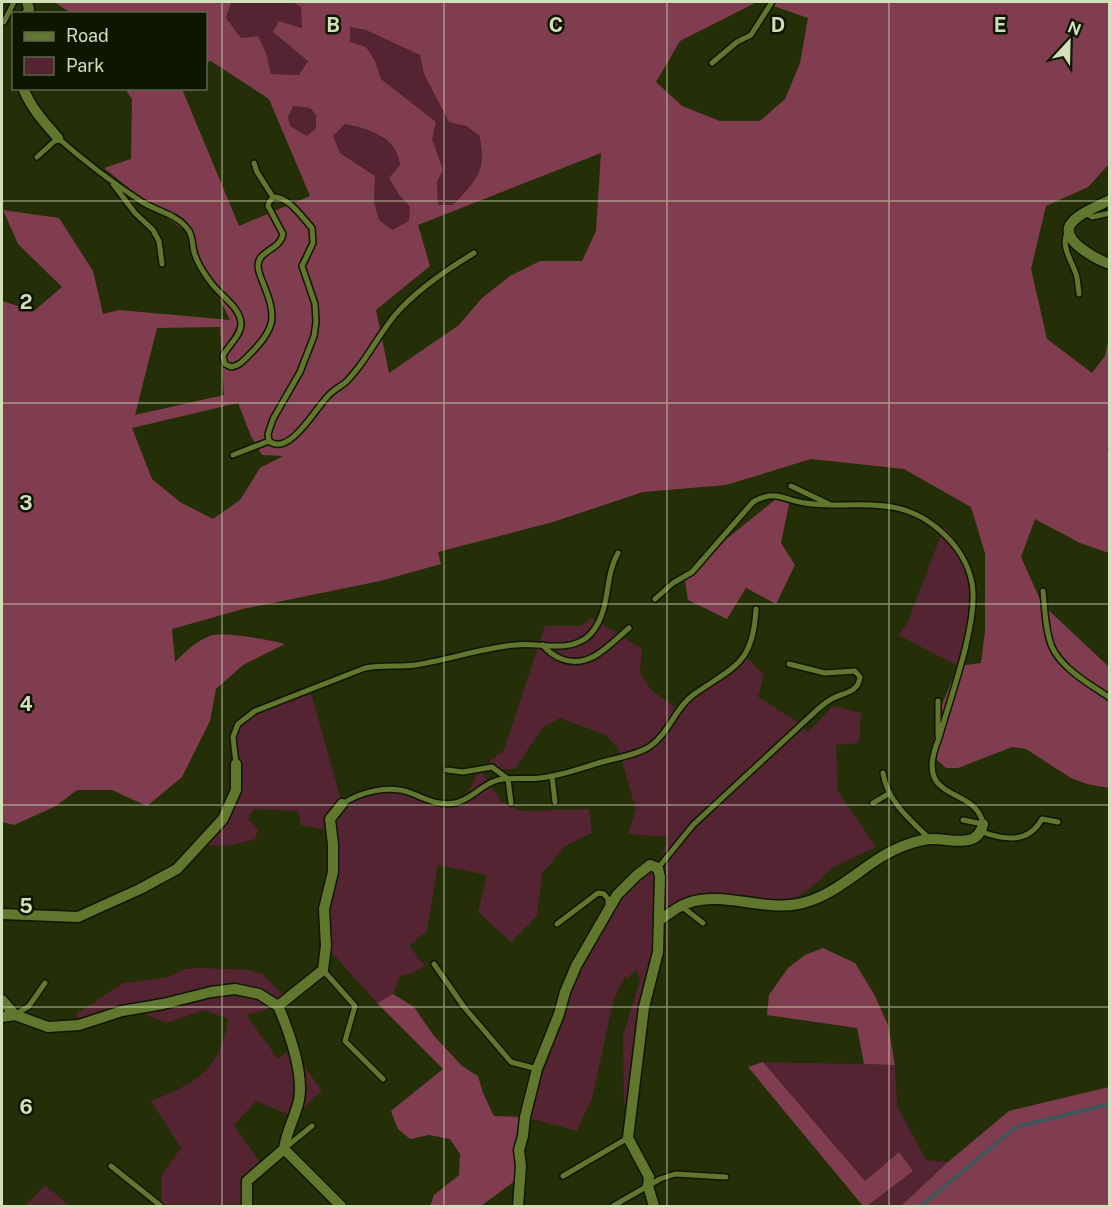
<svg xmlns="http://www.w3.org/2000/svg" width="1111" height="1208" font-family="'Public Sans',sans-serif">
  <rect width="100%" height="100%" fill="#242f07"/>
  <path fill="#542432" d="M 231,2 L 292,2 L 301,7 L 302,28 L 279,21 L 273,32 L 308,61 L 299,75 L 271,74 L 266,53 L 241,38 L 226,18 Z
    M 350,27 L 366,30 L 420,55 L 424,74 L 449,122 L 466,126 L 479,135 C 488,170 476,181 453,205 L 438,205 L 437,182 L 443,170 L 432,139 L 436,122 L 381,79 L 375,61 L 350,42 Z
    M 293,106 L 310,108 L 316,115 L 316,128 L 307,136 L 290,126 L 288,117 Z
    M 345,124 C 373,129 380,132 399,153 L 400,196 L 410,207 L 409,221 L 392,230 L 379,220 L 374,202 L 375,176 L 340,153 L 332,136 Z
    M 944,527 C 967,548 972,585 970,615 C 969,632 962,650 958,666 L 898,635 L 907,624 Z
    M 592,618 L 642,649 L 640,673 L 651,690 L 679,710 L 744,655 L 764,675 L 758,697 L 801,724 L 808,732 L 833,706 L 861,713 L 859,743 L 836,745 L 838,791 L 876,847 L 833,867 L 813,886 L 790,903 L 712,897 L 661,920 L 633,1105 L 624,1103 L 623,1035 L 640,981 L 636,969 L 627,979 L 625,976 L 614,998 L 592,1098 L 577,1131 L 525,1117 L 576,966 L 636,876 L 658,868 L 668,837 L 628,834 L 636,810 L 619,750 L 606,735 L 560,718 L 542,728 L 515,769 L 480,770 L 501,801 L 521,811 L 589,809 L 592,833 L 565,846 L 542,874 L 537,916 L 511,942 L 478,912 L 487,875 L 438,865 L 427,931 L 409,946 L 425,966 L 410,974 L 400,976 L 393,994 L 377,1003 L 326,946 L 324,909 L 333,872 L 331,831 L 301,825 L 298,811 L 254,809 L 248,819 L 258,830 L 255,839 L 228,846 L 199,845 L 236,790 L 233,737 L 238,724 L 255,711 L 306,692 L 312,696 L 342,804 L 369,793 L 396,791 L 424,800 L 450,801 L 467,795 L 479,770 L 504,750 L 545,626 L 581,626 Z
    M 201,968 L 248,970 L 263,974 L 286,999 L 278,1006 L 246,1015 L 278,1059 L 291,1048 L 322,1091 L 294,1117 L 256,1101 L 234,1125 L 263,1167 L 247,1181 L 247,1206 L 166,1206 L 161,1203 L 162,1174 L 181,1148 L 151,1101 C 197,1083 220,1070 228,1019 L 204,1010 L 166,1023 L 134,1009 L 79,1025 L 76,1014 L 123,983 L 169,977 L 184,969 Z
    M 763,1062 L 895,1065 L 897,1106 L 926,1160 L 948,1162 L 901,1206 L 867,1206 L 912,1170 L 899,1152 L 865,1181 Z
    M 45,1185 L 70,1206 L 25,1206 Z"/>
  <path fill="#813d50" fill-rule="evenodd" d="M 54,2 L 231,2 L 226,18 L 241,38 L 258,36 L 266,53 L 271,74 L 299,75 L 308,61 L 273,32 L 279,21 L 302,28 L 301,7 L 292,2 L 757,2 L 680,41 L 656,82 L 682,106 L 720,121 L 760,121 L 785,99 L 800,63 L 808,18 L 762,2 L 1109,2 L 1109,164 L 1088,187 L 1046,206 L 1031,269 L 1047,339 L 1092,373 L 1105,356 L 1109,336 L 1110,444 L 1107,449 L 1110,452 L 1109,553 L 1080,543 L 1035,519 L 1021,557 L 1042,604 L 1109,667 L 1109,788 L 1087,784 L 1071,778 L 1026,749 L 1012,747 L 958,768 L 946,768 L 934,757 L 934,724 L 958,666 L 981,663 L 985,631 L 985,553 L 971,507 L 904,469 L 811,459 L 726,485 L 643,492 L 553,522 L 438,552 L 441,564 L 380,581 L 243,609 L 172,629 L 175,662 C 185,652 196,641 210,636 C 222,631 270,640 285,644 L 243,665 L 216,689 L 210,721 L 182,777 L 147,806 L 112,790 L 77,790 L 56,806 L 14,825 L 2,822 L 2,301 L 34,311 L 62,287 L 18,244 L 3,210 L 59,218 L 93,271 L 103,314 L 119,310 L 230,320 L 188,233 L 148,204 L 104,168 L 131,159 L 132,99 L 125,89 L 182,89 L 239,226 L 310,196 L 269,99 L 211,61 L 206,63 L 206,14 L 71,13 ZM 350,27 L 366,30 L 420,55 L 424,74 L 449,122 L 466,126 L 479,135 C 488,170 476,181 453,205 L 438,205 L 437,182 L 443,170 L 432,139 L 436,122 L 381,79 L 375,61 L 366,47 L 350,42 ZM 293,106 L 310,108 L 316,115 L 316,128 L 307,136 L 290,126 L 288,117 ZM 345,124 C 370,129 397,137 400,165 L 389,178 L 400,196 L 410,207 L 409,221 L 392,230 L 379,220 L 374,202 L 375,176 L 340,153 L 333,136 ZM 601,153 L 596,231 L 582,261 L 540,261 L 510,276 L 482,298 L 459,325 L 389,373 L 376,310 L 430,266 L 418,225 ZM 220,327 L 224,395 L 135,415 L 157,328 ZM 238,403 L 251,436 L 262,455 L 283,456 L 260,468 L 240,500 L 213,519 L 180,502 L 152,479 L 132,428 Z
    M 791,494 L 781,543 L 795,565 L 776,604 L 746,588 L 727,619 L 688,600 L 684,573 L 776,499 Z
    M 823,948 L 855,963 L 875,996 L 888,1025 L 895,1065 L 864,1064 L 857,1028 L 767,1015 L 769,995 L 788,968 L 805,955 Z
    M 393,994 L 414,1007 L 434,1036 L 449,1052 L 462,1066 L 478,1076 L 483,1093 L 494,1116 L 525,1117 L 520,1177 L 481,1206 L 430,1206 L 434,1195 L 459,1175 L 460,1154 L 450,1139 L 429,1135 L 410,1139 L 398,1129 L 391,1111 L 443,1069 L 377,1003 Z
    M 763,1062 L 865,1181 L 899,1152 L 913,1171 L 867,1206 L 863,1206 L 748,1067 Z
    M 1109,1087 L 1109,1206 L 901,1206 L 948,1162 L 1009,1111 Z"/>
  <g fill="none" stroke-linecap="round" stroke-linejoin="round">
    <path stroke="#3f565a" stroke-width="4" d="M 921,1206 L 1016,1127 L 1110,1104"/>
    <defs>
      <path id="service" d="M 4,22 L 14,2
        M 712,63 L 737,42 L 751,35 L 772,2
        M 37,157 L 58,138 C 84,161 113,183 142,202 C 157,211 175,214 186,227 C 193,234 192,243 194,252 C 197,263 205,275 212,284 C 221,296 241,308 241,324 C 241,336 228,345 223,356 L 225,364 L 231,367 C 240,366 246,358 253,351 C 274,329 277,317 265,288 C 262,280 258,273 258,265 C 259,250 280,250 283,234 L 268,206 L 269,202 L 273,197 C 288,196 302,217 312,228 L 313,243 L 302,266 L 315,304 L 316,322 L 314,336 L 300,372 L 273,419 L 268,434 L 269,441 C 289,457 315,409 328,396 C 333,390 340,387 346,382 C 350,378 354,373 358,368 C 371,351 381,332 395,315 C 416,290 446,270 474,253
        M 254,163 L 257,172 L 273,197
        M 113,184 L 135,213 L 153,230 L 159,241 L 162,264
        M 1086,213 L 1092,217 L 1110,213
        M 1068,231 C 1060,246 1071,259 1076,274 C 1078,280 1078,287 1079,294
        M 233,455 L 269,441
        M 791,486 L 829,504
        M 1043,591 C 1045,609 1045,630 1052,647 C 1062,669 1091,685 1110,698
        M 655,599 L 673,583 L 692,572 L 753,502 C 776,489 783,500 805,503 C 817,505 829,505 841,505 C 884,504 914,504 946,536 C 961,551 972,571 973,592 C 975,632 950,698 939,738 C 911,805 976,784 983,824 L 963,820
        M 543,645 C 548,652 554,656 562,659 C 589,670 610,644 629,628
        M 938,701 L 938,736
        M 236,764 L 233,737 L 238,724 L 255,711 L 365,668 C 382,665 398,667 415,665 C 449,660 481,648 515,645 C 535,642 560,651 579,642 C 584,640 590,635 593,631 C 611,608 604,577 618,553
        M 447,770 L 463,772 L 492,767 L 508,779 L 511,803
        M 883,773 C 887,801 911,821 930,839
        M 552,776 L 555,802
        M 873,803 L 890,793
        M 342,804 C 362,791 389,785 411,793 C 425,799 439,806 455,803 C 471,800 480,786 495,781 C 509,776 525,780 540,778 C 561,776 581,768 602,762 C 617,758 636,755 649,747 C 669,734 674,709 693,695 C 734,666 753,665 756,609
        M 982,832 C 1005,840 1028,844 1042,819 L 1058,822
        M 658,868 L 693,825 L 818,709 C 822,706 826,702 830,700 C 842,692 858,694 860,677 L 855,671 L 825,673 L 789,664
        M 681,906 L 703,923
        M 557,924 L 598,893 L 604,894 L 608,899 L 608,904
        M 434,964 L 464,1007 L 511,1062 L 537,1069
        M 323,970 L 355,1006 L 345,1041 L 383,1079
        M 16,1014 L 29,1006 L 45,983
        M 285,1148 L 312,1126
        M 111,1166 L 161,1206
        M 563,1176 L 628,1138
        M 613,1206 L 660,1179 L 675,1174 L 726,1177"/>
      <path id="minor" d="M 27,2 L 29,9 L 27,14
        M 23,88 C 31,108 44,122 58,138
        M 1110,200 C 1097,207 1078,213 1070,225 C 1061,241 1098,260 1110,264
        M 2,914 L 78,917 L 140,889 L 177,869 L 223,819 L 236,790 L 236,764
        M 660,920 C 669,914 678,906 688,903 C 723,891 762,911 798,904 C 840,896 866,859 906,845 C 914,842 924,839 933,839 C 952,839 978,849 983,824
        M 2,1000 L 15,1015
        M 278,1006 C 289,1031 304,1073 299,1100 C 295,1118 287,1129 284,1149
        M 2,1017 L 15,1015 L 48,1027 L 79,1025 L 122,1011 L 163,1004 L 211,992 L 235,989 L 259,994 L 278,1006 L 323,970 L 326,946 L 324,909 L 333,872 L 333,845 L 330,819 L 342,804
        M 247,1206 L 247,1181 L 284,1149 L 341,1206
        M 518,1206 L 521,1166 L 519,1150 L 523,1136 L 525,1117 L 537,1069 L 559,1014 L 565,992 L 576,966 L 617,895 L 636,876 L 650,865 L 658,868 L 660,877 L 658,952 L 644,1007 L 628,1138 L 649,1177 L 648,1186 L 654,1206"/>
    </defs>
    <use href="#service" stroke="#0f1602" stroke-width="8"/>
    <use href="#minor" stroke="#0f1602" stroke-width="13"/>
    <use href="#service" stroke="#60772d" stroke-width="5"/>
    <use href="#minor" stroke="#60772d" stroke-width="10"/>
  </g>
  <path fill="none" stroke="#d1dfba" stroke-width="1.5" stroke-opacity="0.55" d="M 222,2 L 222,1206M 444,2 L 444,1206M 667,2 L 667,1206M 889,2 L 889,1206M 2,201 L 1110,201M 2,403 L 1110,403M 2,604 L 1110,604M 2,805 L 1110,805M 2,1007 L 1110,1007"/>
  <g font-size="20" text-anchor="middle" font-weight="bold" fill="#d1dfba" stroke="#0e1600" stroke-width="5" stroke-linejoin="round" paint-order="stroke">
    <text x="333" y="32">B</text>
    <text x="556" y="32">C</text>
    <text x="778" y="32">D</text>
    <text x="1000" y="32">E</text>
    <text x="26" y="309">2</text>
    <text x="26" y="510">3</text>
    <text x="26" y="711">4</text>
    <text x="26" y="913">5</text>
    <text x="26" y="1114">6</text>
  </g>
  <rect width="1111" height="1208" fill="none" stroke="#d1dfba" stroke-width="6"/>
  <rect x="12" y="12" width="195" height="78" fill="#0e1600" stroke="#5c664a" stroke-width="1.5"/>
  <rect x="24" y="32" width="30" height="9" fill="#60772d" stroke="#5c664a" stroke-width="1.5"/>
  <text x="66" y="42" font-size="18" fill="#d1dfba">Road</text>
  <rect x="24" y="57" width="30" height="18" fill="#542432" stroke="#5c664a" stroke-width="1.5"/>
  <text x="66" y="72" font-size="18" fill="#d1dfba">Park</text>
  <g transform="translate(1069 42) rotate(22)" stroke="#0e1600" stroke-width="4.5" paint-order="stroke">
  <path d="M0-4.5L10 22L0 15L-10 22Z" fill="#d1dfba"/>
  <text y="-9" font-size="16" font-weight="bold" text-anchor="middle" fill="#d1dfba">N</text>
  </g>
</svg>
